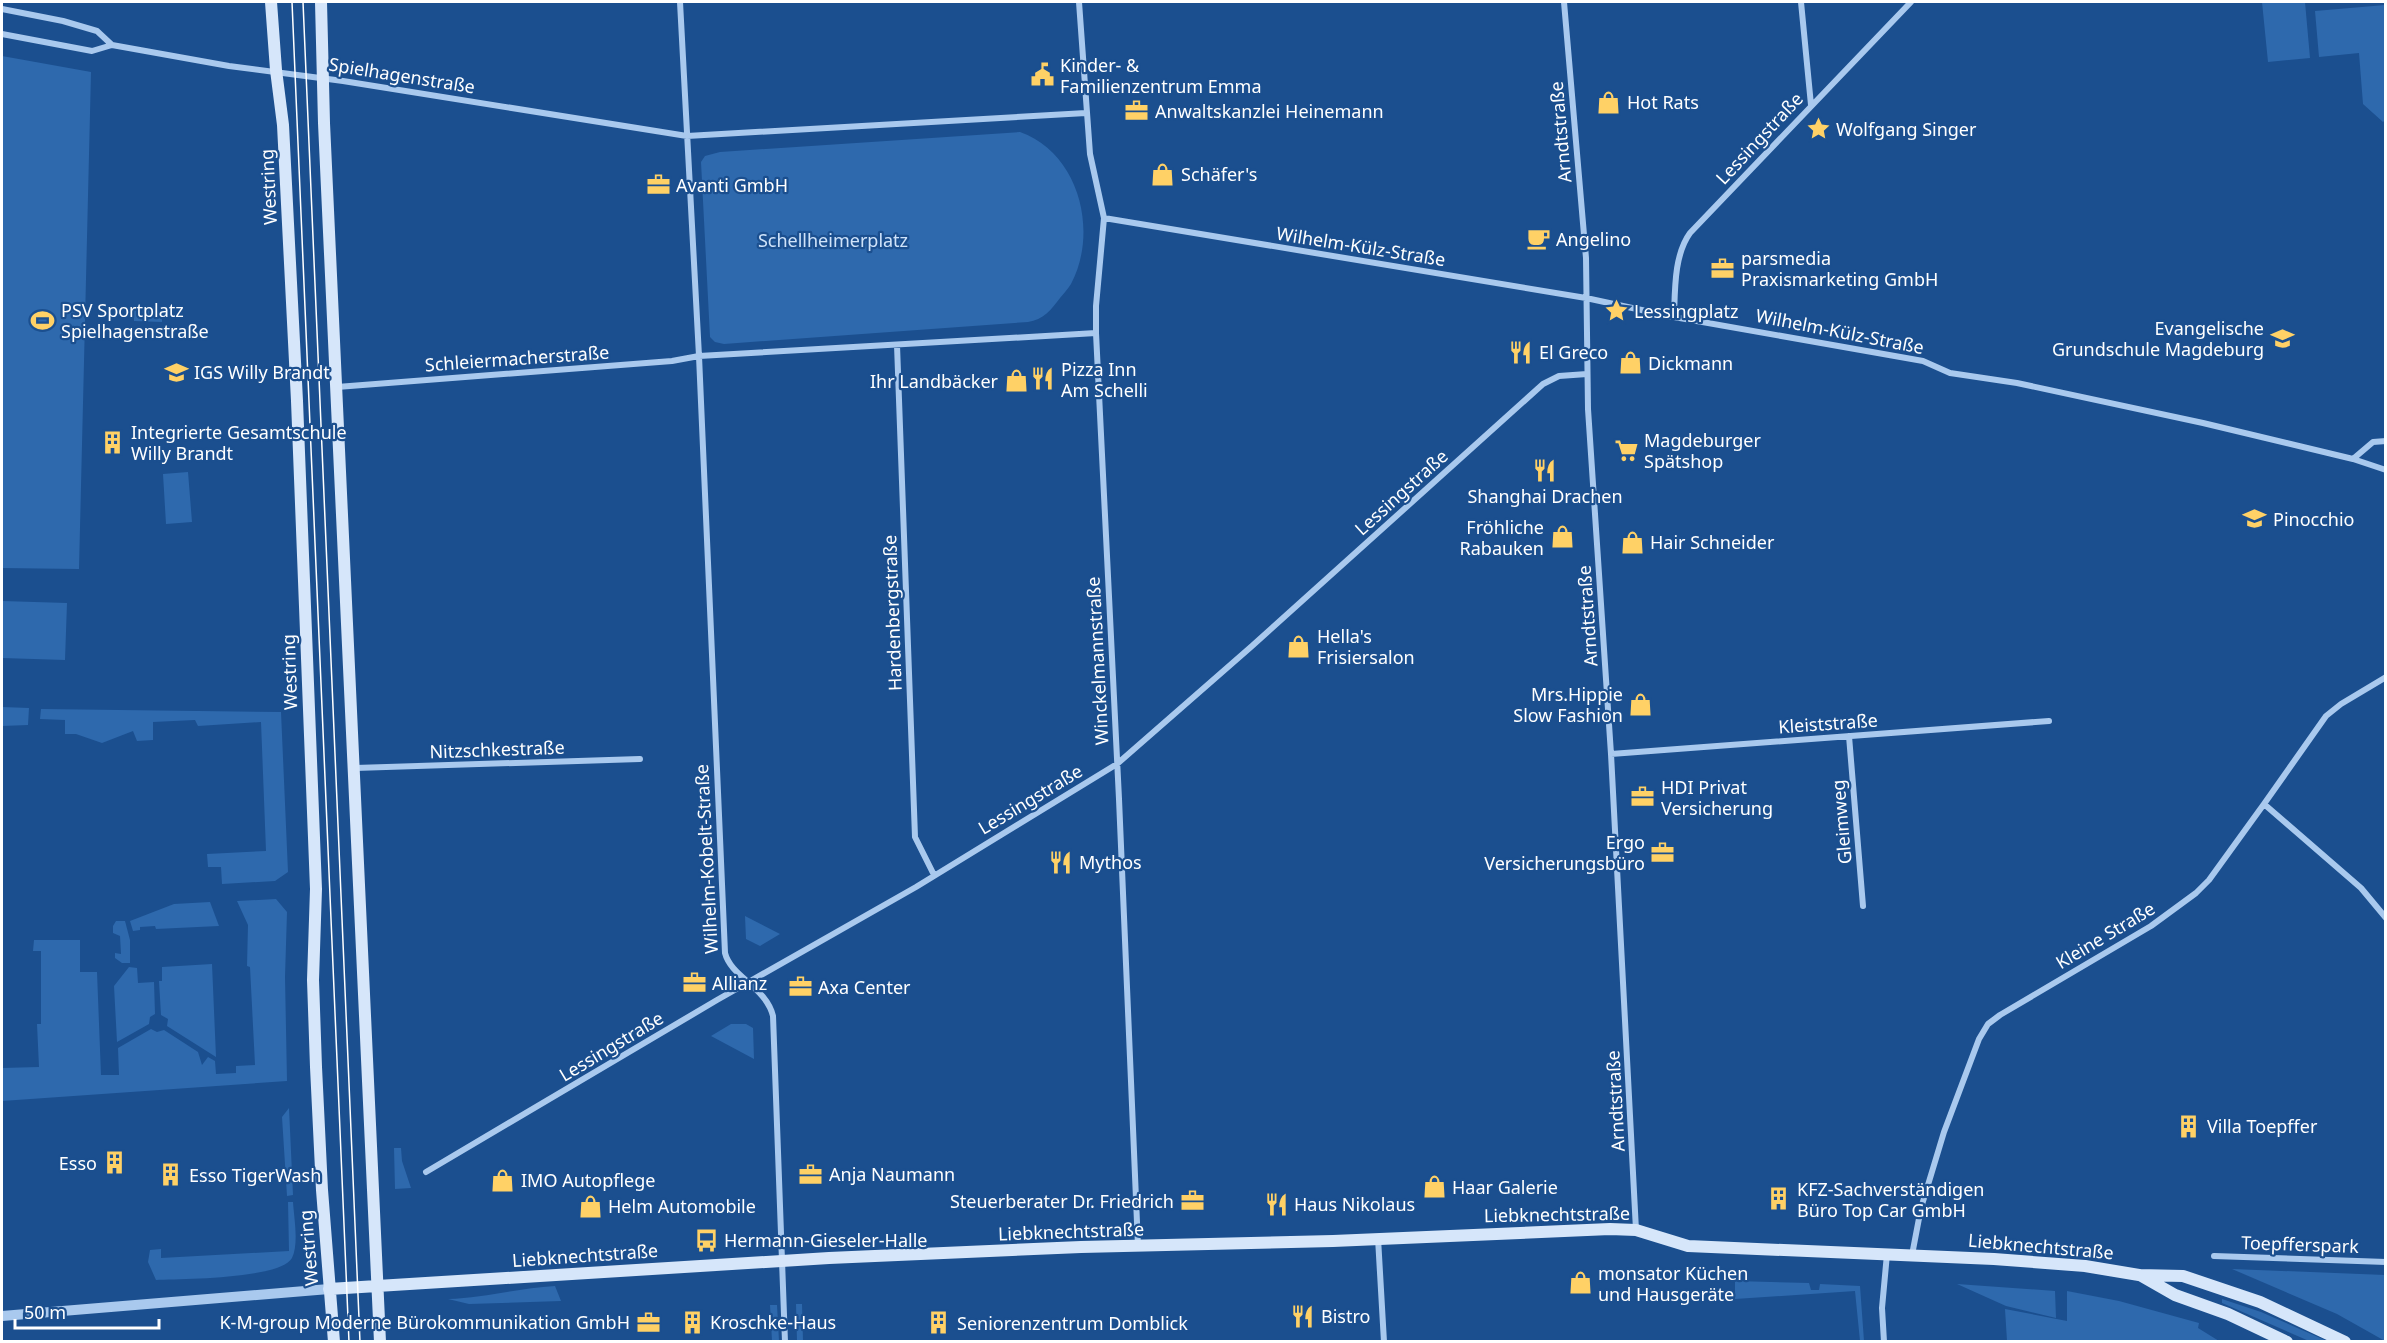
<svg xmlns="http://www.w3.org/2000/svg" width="2387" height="1343" font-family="'Noto Sans',sans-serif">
  <rect width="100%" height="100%" fill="#1b4f8f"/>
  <path fill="#2e69ad" d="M 2262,2 L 2305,2 L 2310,58 L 2268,62 Z
    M 2385,5 L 2386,119 L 2383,122 L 2363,104 L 2359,53 L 2319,57 L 2315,11 Z
    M 2,56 L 91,72 L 79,569 L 2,568 Z
    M 1020,132 C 1079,153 1099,231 1071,284 C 1068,289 1064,293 1060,298 C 1052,309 1043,320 1028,322 L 724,344 L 715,342 L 710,337 L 701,162 L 705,156 L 720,152 Z
    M 134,306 L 162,306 L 162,322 L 134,321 Z
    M 188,472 L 192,522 L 166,524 L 163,474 Z
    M 2,601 L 67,603 L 65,660 L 2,658 Z
    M 2,707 L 29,708 L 28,725 L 2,726 Z
    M 41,709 L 281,712 L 288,872 L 275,881 L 222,884 L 221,867 L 208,867 L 207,854 L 266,851 L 261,722 L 198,726 L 195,720 L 153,722 L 153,740 L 137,741 L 133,731 L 102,743 L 76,734 L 65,734 L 65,720 L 40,719 Z
    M 276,899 L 287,912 L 285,977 L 287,1081 L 2,1101 L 2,1068 L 39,1067 L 37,1024 L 41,1024 L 41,951 L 33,951 L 34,940 L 80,940 L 80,972 L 97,972 L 101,1075 L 119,1075 L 118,1048 L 151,1029 L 157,1032 L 164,1030 L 198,1052 L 202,1065 L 208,1057 L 215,1061 L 216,1074 L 236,1073 L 236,1066 L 255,1065 L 250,967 L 247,966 L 248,925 L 237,901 Z
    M 210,902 L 219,926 L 156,929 L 155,926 L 140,927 L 140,930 L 133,931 L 130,921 L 174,904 Z
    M 745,916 L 780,934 L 760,946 L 746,939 Z
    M 116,921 L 125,921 L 130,940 L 130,963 L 122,963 L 115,958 L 115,953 L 121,954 L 120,936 L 113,933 L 113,926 Z
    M 212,964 L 216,1057 L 167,1026 L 168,1019 L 161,1015 L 159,981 L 162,981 L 162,967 Z
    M 129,967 L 137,968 L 138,983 L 154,982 L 155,1014 L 150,1017 L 149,1024 L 117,1042 L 114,986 Z
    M 731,1024 L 746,1024 L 753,1028 L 754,1059 L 711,1036 Z
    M 289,1108 L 293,1195 L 287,1196 L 282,1117 Z
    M 394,1148 L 401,1148 L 402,1161 L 411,1188 L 395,1189 Z
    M 288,1202 L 293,1202 C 294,1218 299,1243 292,1258 C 280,1279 182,1279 156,1280 L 148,1262 L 150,1250 L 161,1249 L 161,1258 L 289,1251 Z
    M 2232,1269 L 2385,1275 L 2385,1341 L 2337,1314 Z
    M 1735,1281 L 1809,1283 L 1811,1290 L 1819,1290 L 1820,1284 L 1860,1286 L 1864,1341 L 1860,1341 L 1855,1291 L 1735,1299 Z
    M 1957,1284 L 2055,1291 L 2056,1318 L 2006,1306 Z
    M 555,1286 L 561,1301 L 469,1304 L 448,1299 C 484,1298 519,1288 555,1286 Z
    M 2067,1291 L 2119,1301 L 2199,1323 L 2198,1328 L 2219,1341 L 2007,1341 L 2005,1309 L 2067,1321 Z
    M 2222,1299 L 2261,1312 L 2327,1341 L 2309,1341 L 2222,1303 Z
    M 796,1304 L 802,1304 L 803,1341 L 797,1341 Z
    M 770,1305 L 777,1305 L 779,1341 L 772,1341 Z"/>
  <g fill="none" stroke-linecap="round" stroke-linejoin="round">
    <path stroke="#a9c9ee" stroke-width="6" d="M 680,2 L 699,356 L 1096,333
      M 1079,2 L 1090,154 L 1104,218 L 1096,306 L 1096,333 L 1119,799 L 1138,1246
      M 1564,2 L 1586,258 L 1588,409 L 1611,754 L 1636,1230
      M 1801,2 L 1811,105
      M 2,9 L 63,21 L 97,31 L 112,45
      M 2,34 L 92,51 L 112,45 L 229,66 L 343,81 L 687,136 L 1086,113
      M 1104,218 L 1586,298 L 1674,317 L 1923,361 L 1950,373 L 2017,383 L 2203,423 L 2353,459
      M 1674,317 C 1675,290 1674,255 1690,233 L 1911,2
      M 897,345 L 915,837 L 934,875
      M 337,387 L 672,361 L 699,356 L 725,953 C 731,977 766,987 773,1016 L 785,1342
      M 2386,441 L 2373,442 L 2353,459 L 2386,470
      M 1849,736 L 1863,906
      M 1611,754 L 2049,721
      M 355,768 L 640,759
      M 2264,804 L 2361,888 L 2386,918
      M 426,1172 L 717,1000 L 916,887 L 1117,764 L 1252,646 L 1543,384 L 1559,376 L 1587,374
      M 1378,1238 L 1384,1342
      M 1912,1255 L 1921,1208 L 1944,1132 L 1979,1039 L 1988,1024 L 2000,1015 L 2151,926 L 2196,893 L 2209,880 L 2264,804 L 2326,716 L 2341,704 L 2386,677
      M 2214,1256 L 2386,1262
      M 1884,1342 L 1882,1308 L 1887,1254"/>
    <path stroke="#a9c9ee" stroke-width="10" d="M 2,1316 L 329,1289"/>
    <path stroke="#d6e6fa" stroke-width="12" d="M 271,2 L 276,70 L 283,125 L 297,401 L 316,889 L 313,980 L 316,1067 L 322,1190 L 334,1342
      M 321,2 L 324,123 L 380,1342
      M 2140,1275 L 2175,1295 L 2228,1314 L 2287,1342
      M 329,1289 L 829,1258 L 1081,1247 L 1333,1241 L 1610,1229 L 1636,1230 L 1688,1246 L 1994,1259 L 2085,1266 L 2139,1275 L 2183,1276 L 2260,1302 L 2345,1342"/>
    <path stroke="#fff" stroke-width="1.5" d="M 292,2 L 349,1342
      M 303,2 L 360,1342"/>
  </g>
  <defs>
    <symbol id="civic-bare" viewBox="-9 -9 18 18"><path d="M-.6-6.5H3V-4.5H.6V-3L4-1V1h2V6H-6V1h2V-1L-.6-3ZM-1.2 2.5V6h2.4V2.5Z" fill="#ffd166" stroke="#1b4f8f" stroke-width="2.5" paint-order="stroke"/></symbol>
    <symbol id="shop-bare" viewBox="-9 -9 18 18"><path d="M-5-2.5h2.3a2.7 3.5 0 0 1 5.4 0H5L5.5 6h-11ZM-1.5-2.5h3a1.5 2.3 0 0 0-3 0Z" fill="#ffd166" stroke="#1b4f8f" stroke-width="2.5" paint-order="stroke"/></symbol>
    <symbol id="office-bare" viewBox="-9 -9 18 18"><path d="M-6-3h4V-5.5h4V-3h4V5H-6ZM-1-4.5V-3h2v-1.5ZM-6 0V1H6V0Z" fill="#ffd166" stroke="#1b4f8f" stroke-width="2.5" paint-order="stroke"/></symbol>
    <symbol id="sight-bare" viewBox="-9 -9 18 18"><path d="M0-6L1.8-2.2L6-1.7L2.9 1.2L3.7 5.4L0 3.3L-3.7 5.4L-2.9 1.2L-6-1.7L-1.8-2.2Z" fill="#ffd166" stroke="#1b4f8f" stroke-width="2.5" paint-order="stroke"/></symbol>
    <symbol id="cafe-bare" viewBox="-9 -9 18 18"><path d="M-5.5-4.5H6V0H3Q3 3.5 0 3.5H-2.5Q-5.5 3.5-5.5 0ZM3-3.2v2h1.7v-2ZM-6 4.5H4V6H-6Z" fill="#ffd166" stroke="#1b4f8f" stroke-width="2.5" paint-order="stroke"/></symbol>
    <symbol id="stadium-bare" viewBox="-9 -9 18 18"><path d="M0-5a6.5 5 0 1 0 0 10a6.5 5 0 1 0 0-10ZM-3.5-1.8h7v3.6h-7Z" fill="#ffd166" stroke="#1b4f8f" stroke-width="2.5" paint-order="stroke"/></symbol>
    <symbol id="school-bare" viewBox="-9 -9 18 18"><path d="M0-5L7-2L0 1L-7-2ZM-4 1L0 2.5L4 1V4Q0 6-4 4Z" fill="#ffd166" stroke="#1b4f8f" stroke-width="2.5" paint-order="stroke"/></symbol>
    <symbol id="restaurant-bare" viewBox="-9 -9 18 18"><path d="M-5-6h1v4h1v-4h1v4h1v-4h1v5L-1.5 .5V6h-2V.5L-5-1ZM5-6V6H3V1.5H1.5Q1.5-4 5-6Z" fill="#ffd166" stroke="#1b4f8f" stroke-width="2.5" paint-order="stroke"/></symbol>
    <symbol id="building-bare" viewBox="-9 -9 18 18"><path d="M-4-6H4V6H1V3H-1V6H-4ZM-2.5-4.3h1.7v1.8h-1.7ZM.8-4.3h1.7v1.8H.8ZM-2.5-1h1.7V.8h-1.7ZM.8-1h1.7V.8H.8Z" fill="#ffd166" stroke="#1b4f8f" stroke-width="2.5" paint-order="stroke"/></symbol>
    <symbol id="supermarket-bare" viewBox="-9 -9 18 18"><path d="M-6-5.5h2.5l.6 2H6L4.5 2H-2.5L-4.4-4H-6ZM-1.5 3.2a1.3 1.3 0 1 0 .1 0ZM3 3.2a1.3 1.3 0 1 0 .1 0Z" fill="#ffd166" stroke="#1b4f8f" stroke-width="2.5" paint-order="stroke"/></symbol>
    <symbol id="bus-bare" viewBox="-9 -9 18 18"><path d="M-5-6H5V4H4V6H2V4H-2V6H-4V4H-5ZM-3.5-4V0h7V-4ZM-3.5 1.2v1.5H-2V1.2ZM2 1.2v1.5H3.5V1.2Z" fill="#ffd166" stroke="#1b4f8f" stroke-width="2.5" paint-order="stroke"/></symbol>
  </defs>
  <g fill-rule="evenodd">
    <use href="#civic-bare" x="1026" y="58" width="33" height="33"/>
    <use href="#shop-bare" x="1592" y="86" width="33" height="33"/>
    <use href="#office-bare" x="1120" y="94" width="33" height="33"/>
    <use href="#sight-bare" x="1802" y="112" width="33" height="33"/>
    <use href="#shop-bare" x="1146" y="158" width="33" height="33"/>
    <use href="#office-bare" x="642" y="168" width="33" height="33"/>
    <use href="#cafe-bare" x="1522" y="222" width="33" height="33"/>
    <use href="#office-bare" x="1706" y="252" width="33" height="33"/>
    <use href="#sight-bare" x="1600" y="294" width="33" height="33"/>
    <use href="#stadium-bare" x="26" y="304" width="33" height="33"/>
    <use href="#school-bare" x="2266" y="322" width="33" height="33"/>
    <use href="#restaurant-bare" x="1504" y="336" width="33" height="33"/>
    <use href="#shop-bare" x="1614" y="346" width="33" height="33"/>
    <use href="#school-bare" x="160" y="356" width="33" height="33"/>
    <use href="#restaurant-bare" x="1026" y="362" width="33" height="33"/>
    <use href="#shop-bare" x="1000" y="364" width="33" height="33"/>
    <use href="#building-bare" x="96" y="426" width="33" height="33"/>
    <use href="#supermarket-bare" x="1610" y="434" width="33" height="33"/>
    <use href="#restaurant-bare" x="1528" y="454" width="33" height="33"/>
    <use href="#school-bare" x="2238" y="502" width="33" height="33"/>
    <use href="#shop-bare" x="1546" y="520" width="33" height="33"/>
    <use href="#shop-bare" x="1616" y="526" width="33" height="33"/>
    <use href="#shop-bare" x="1282" y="630" width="33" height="33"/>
    <use href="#shop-bare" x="1624" y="688" width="33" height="33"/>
    <use href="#office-bare" x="1626" y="780" width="33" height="33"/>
    <use href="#office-bare" x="1646" y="836" width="33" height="33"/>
    <use href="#restaurant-bare" x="1044" y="846" width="33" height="33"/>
    <use href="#office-bare" x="678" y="966" width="33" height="33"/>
    <use href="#office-bare" x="784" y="970" width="33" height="33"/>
    <use href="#building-bare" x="2172" y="1110" width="33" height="33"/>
    <use href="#building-bare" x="98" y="1146" width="33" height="33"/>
    <use href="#office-bare" x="794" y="1158" width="33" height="33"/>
    <use href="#building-bare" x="154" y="1158" width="33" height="33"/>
    <use href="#shop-bare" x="486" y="1164" width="33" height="33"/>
    <use href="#shop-bare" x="1418" y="1170" width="33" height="33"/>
    <use href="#building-bare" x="1762" y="1182" width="33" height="33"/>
    <use href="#office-bare" x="1176" y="1184" width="33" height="33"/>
    <use href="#restaurant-bare" x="1260" y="1188" width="33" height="33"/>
    <use href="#shop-bare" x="574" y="1190" width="33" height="33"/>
    <use href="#bus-bare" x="690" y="1224" width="33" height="33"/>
    <use href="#shop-bare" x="1564" y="1266" width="33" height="33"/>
    <use href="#restaurant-bare" x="1286" y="1300" width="33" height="33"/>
    <use href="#office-bare" x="632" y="1306" width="33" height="33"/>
    <use href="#building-bare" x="676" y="1306" width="33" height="33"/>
    <use href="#building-bare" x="922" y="1306" width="33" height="33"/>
  </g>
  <g text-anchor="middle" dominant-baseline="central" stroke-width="4.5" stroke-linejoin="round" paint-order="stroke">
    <g font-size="18" fill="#fff" stroke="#1b4f8f" text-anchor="start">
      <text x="1060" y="65">Kinder- &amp;<tspan x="1060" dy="21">Familienzentrum Emma</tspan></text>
      <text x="1627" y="102">Hot Rats</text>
      <text x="1155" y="111">Anwaltskanzlei Heinemann</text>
      <text x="1836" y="129">Wolfgang Singer</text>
      <text x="1181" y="174">Schäfer's</text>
      <text x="676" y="185">Avanti GmbH</text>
      <text x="1556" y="239">Angelino</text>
      <text x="1741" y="258">parsmedia<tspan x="1741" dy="21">Praxismarketing GmbH</tspan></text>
      <text x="61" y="310">PSV Sportplatz<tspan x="61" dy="21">Spielhagenstraße</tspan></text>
      <text x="1634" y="311">Lessingplatz</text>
      <text x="2264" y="328" text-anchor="end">Evangelische<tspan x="2264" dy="21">Grundschule Magdeburg</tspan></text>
      <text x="1539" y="352">El Greco</text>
      <text x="1648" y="363">Dickmann</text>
      <text x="1061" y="369">Pizza Inn<tspan x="1061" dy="21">Am Schelli</tspan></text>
      <text x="194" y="372">IGS Willy Brandt</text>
      <text x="998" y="381" text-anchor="end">Ihr Landbäcker</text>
      <text x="131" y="432">Integrierte Gesamtschule<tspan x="131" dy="21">Willy Brandt</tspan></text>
      <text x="1644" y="440">Magdeburger<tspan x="1644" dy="21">Spätshop</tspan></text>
      <text x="1545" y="496" text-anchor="middle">Shanghai Drachen</text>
      <text x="2273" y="519">Pinocchio</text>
      <text x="1544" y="527" text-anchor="end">Fröhliche<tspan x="1544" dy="21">Rabauken</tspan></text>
      <text x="1650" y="542">Hair Schneider</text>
      <text x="1317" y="636">Hella's<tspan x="1317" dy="21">Frisiersalon</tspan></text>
      <text x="1623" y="694" text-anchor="end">Mrs.Hippie<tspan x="1623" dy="21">Slow Fashion</tspan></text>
      <text x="1661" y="787">HDI Privat<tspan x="1661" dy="21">Versicherung</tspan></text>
      <text x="1645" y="842" text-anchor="end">Ergo<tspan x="1645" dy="21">Versicherungsbüro</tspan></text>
      <text x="1079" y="862">Mythos</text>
      <text x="712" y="983">Allianz</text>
      <text x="818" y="987">Axa Center</text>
      <text x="2207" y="1126">Villa Toepffer</text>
      <text x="97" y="1163" text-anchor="end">Esso</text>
      <text x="829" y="1174">Anja Naumann</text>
      <text x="189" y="1175">Esso TigerWash</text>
      <text x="521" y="1180">IMO Autopflege</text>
      <text x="1452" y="1187">Haar Galerie</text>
      <text x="1797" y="1189">KFZ-Sachverständigen<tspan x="1797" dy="21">Büro Top Car GmbH</tspan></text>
      <text x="1174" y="1201" text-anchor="end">Steuerberater Dr. Friedrich</text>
      <text x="1294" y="1204">Haus Nikolaus</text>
      <text x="608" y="1206">Helm Automobile</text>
      <text x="724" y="1240">Hermann-Gieseler-Halle</text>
      <text x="1598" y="1273">monsator Küchen<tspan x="1598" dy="21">und Hausgeräte</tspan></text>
      <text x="1321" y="1316">Bistro</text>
      <text x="630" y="1322" text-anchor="end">K-M-group Moderne Bürokommunikation GmbH</text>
      <text x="710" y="1322">Kroschke-Haus</text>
      <text x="957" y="1323">Seniorenzentrum Domblick</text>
    </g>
    <g font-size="18" fill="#fff" stroke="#1b4f8f">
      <text transform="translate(402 75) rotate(9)">Spielhagenstraße</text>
      <text transform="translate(1560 132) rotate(-95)">Arndtstraße</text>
      <text transform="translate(1759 138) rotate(-47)">Lessingstraße</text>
      <text transform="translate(268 187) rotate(-93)">Westring</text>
      <text transform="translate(1361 246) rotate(9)">Wilhelm-Külz-Straße</text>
      <text transform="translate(1840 331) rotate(11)">Wilhelm-Külz-Straße</text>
      <text transform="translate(517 358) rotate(-4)">Schleiermacherstraße</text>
      <text transform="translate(1401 492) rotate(-42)">Lessingstraße</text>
      <text transform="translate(892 613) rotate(-92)">Hardenbergstraße</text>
      <text transform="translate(1587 616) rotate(-94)">Arndtstraße</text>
      <text transform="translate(1097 661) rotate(-93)">Winckelmannstraße</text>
      <text transform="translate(289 672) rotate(-92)">Westring</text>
      <text transform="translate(1828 723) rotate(-4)">Kleiststraße</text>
      <text transform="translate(497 749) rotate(-2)">Nitzschkestraße</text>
      <text transform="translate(1030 799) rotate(-31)">Lessingstraße</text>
      <text transform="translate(1841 822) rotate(-95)">Gleimweg</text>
      <text transform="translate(706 859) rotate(-93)">Wilhelm-Kobelt-Straße</text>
      <text transform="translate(2105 935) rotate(-31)">Kleine Straße</text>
      <text transform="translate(611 1046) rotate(-31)">Lessingstraße</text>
      <text transform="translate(1615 1101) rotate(-93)">Arndtstraße</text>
      <text transform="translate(1557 1214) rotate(-1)">Liebknechtstraße</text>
      <text transform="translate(1071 1231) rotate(-2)">Liebknechtstraße</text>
      <text transform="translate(2300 1244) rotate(2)">Toepfferspark</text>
      <text transform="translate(2041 1246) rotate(5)">Liebknechtstraße</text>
      <text transform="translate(308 1248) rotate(-95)">Westring</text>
      <text transform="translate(585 1255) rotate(-4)">Liebknechtstraße</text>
    </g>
    <g font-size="18" fill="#cfe3fa" stroke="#1b4f8f">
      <text x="833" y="240">Schellheimerplatz</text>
    </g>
  </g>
  <rect width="2387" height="1343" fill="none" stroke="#ffffff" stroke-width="6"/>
  <path d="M15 1319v9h144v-9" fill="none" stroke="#ffffff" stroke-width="3"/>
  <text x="24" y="1319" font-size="18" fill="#ffffff" stroke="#1b4f8f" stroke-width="4.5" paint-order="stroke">50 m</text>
</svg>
